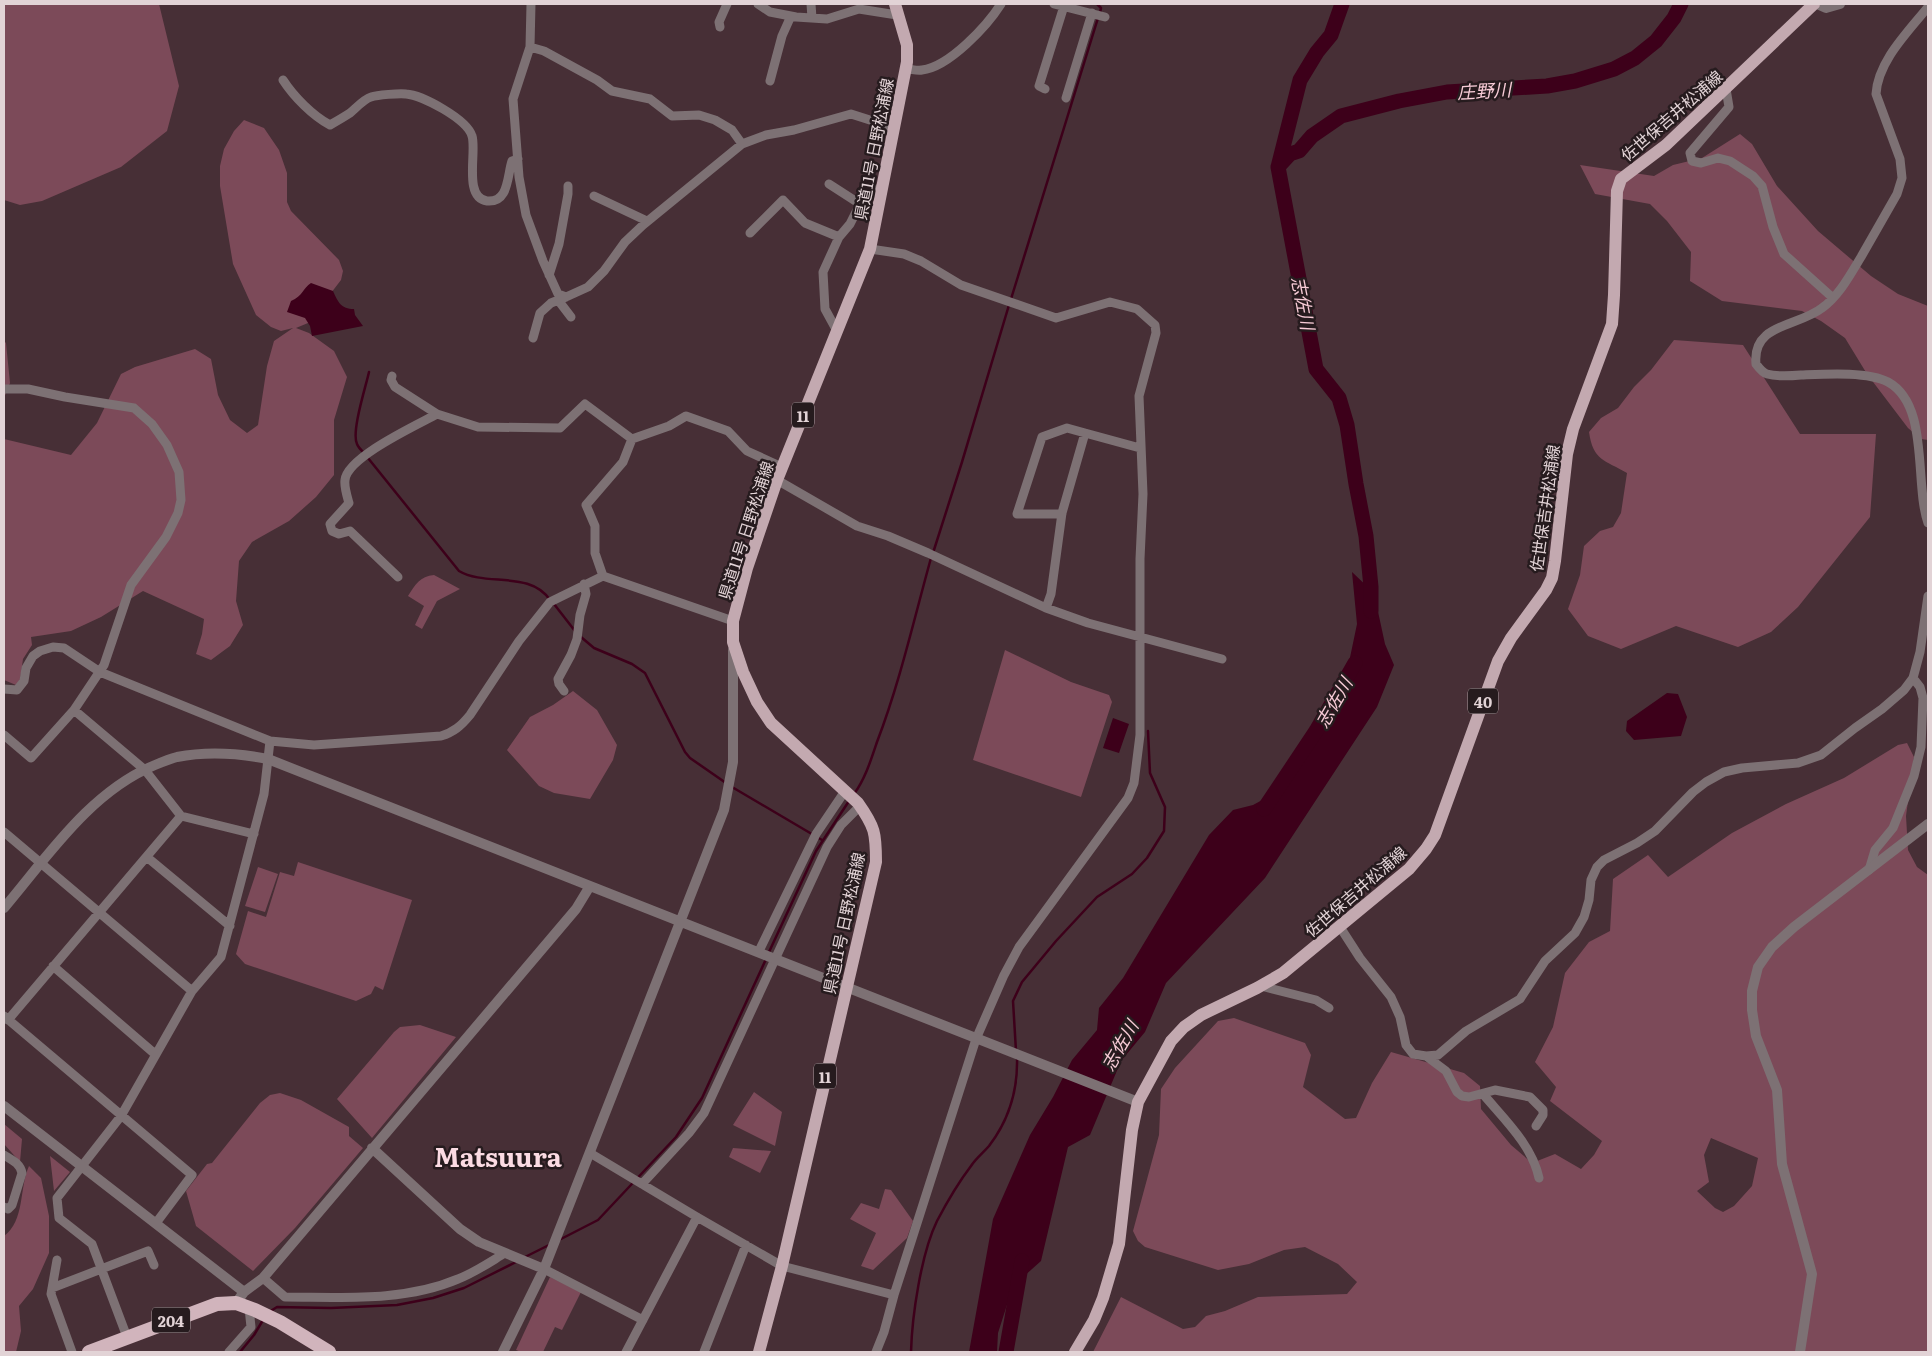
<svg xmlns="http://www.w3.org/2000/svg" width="1932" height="1356" font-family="Literata,'Noto Sans JP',serif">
  <rect width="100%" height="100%" fill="#472f36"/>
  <path fill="#7c4a59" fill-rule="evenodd" d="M 4,4 L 159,4 L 179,86 L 167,131 L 121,167 L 42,201 L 20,205 L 4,200 Z
    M 244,120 L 264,128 L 279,150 L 287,173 L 287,202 L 291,211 L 339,260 L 343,271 L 341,280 L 308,323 L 296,328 L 309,333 L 334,351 L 347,377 L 334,420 L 334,475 L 316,497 L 289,521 L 252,542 L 239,561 L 236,601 L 243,625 L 230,646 L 211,660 L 196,654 L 202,634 L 204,619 L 143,591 L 101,617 L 71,631 L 31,637 L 32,645 L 23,659 L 20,680 L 16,685 L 4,680 L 4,439 L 71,455 L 97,423 L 121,374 L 135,367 L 195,349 L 211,359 L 218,395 L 230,420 L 247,433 L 258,425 L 267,366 L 274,341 L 293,328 L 281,331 L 271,327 L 256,315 L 233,264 L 220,186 L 220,166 L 224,149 L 234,131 Z
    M 1740,134 L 1752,144 L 1777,186 L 1818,231 L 1871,276 L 1898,294 L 1928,306 L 1928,440 L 1921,439 L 1908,428 L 1867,374 L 1845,338 L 1821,321 L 1802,311 L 1722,301 L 1690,281 L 1691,252 L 1667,221 L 1650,204 L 1595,194 L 1580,165 L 1654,176 L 1673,165 L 1702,158 Z
    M 1674,340 L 1743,345 L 1800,434 L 1876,434 L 1870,517 L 1798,607 L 1771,632 L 1738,647 L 1676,626 L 1621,649 L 1588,636 L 1568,609 L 1580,575 L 1584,546 L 1600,531 L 1613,527 L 1621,513 L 1627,473 C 1605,460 1593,461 1589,432 L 1601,418 L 1618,408 L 1634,387 L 1651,370 Z
    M 4,341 L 6,343 L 10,383 L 4,398 Z
    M 434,575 L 460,589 L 437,601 L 422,629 L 415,625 L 424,606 L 408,596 C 415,585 420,576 434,575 Z
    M 1005,650 L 1071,682 L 1109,695 L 1112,702 L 1081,797 L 973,760 Z
    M 573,691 L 597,710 L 617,745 L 613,760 L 590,799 L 554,793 L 539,786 L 507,750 L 530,717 L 553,705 Z
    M 1907,743 L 1914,757 L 1906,816 L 1908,850 L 1917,867 L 1928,875 L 1928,1352 L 1093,1352 L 1121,1297 L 1183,1329 L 1195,1327 L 1206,1316 L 1225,1311 L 1258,1297 L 1347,1294 L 1357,1282 L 1338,1264 L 1305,1247 L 1284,1250 L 1249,1264 L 1218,1270 L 1145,1247 L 1138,1241 L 1133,1231 L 1159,1135 L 1161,1089 L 1175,1068 L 1218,1021 L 1234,1018 L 1305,1043 L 1311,1055 L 1303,1087 L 1345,1119 L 1356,1118 L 1372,1083 L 1391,1052 L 1464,1073 L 1480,1086 L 1481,1109 L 1511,1145 L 1532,1163 L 1555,1154 L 1581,1169 L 1594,1155 L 1602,1141 L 1550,1101 L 1556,1087 L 1535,1062 L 1553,1027 L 1565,973 L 1589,942 L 1610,931 L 1613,879 L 1648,855 L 1668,877 L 1732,833 L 1786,804 L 1844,778 L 1898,745 ZM 1711,1138 L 1758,1158 L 1752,1186 L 1734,1206 L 1723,1212 L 1715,1208 L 1697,1191 L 1709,1182 L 1704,1155 Z
    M 298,862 L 412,900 L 383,990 L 375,986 L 371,994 L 356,1001 L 245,964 L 236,954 L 248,911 L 266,917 L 280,872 L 294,876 Z
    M 258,867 L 278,874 L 265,912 L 245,906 Z
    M 420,1025 L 456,1037 L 372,1138 L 337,1099 L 394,1032 L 400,1027 Z
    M 754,1092 L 782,1112 L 775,1146 L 733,1125 Z
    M 280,1093 L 301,1100 L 349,1127 L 349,1136 L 363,1148 L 295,1228 L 253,1271 L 196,1226 L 186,1191 L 207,1164 L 212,1163 L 260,1103 L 270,1095 Z
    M 4,1124 L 22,1139 L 20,1162 L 4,1144 Z
    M 733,1148 L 771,1151 L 760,1173 L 729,1157 Z
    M 50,1156 L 70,1172 L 54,1191 Z
    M 29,1166 L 41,1178 L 49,1216 L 49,1253 L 33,1289 L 19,1306 L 21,1331 L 16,1352 L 4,1352 L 4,1236 C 25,1221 19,1188 29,1166 Z
    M 885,1189 L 891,1190 L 913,1221 L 907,1238 L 873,1270 L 861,1266 L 876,1233 L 850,1219 L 861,1203 L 879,1209 Z
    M 550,1277 L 581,1292 L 562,1330 L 555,1327 L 543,1352 L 521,1352 L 516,1350 Z"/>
  <path fill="#3d001a" d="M 311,283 L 333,291 C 338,302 341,309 354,309 L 355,315 L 363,326 L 312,336 L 310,326 L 305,318 L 287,312 L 291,301 C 303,296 303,288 311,283 Z
    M 1352,572 L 1374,593 L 1385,644 L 1394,665 L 1377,707 L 1265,878 L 1166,983 L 1145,1032 L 1121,1061 L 1090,1135 L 1068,1147 L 1041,1261 L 1013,1286 L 998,1333 L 997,1352 L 969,1352 L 993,1219 L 1030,1135 L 1053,1097 L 1072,1060 L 1097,1030 L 1099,1008 L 1123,978 L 1209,835 L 1233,810 L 1253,805 L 1286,787 L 1310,751 L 1343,691 L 1357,624 Z
    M 1667,693 L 1678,694 L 1687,717 L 1681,736 L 1634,740 L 1626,731 L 1627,721 Z
    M 1113,718 L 1129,724 L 1119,753 L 1103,748 Z"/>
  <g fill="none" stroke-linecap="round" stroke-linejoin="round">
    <path stroke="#3d001a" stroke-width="2.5" d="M 1097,4 L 1101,8 L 1100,13
      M 1011,299 L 1098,18
      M 364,453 C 362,451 358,447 357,444 C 351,432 366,386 369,372
      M 368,458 L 459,571 C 486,587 530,570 550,600
      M 933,553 L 962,462 L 1009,305
      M 554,604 L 575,631
      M 581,637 L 594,648 L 632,664 L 645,673 L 685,752 L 690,758 L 726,783
      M 732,787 L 822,840
      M 854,794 C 865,779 871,760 877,742 C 900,682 914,619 931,558
      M 769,952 L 816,851 L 849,801
      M 1016,1051 L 1013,1001 L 1022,982 L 1056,941 L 1097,897 L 1132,874 L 1147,858 L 1164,831 L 1165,807 L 1150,773 L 1148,731
      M 559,1240 L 598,1220 L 676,1137 L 702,1098 L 767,957
      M 525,1257 L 549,1245
      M 269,1312 L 277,1307 L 331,1308 L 397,1305 L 433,1298 L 464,1288 L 516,1262
      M 240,1352 L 254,1335 L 263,1320
      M 911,1352 C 912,1316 921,1254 937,1221 C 947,1202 958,1183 971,1166 C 976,1158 983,1153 989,1146 C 1009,1120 1018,1089 1017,1057"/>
    <path stroke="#3d001a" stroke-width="15" d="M 1342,4 L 1331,35 L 1317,52 L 1300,80 L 1278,167 L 1316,369 L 1339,398 L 1347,425 L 1356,484 L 1366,536 L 1371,587 L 1371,611
      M 1278,167 L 1290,154 L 1299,151 L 1312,136 L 1341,116 L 1399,101 L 1447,92 L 1547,86 L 1575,81 L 1614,69 L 1635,58 L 1656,41 L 1674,18 L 1681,4
      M 1264,809 L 1316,731 L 1355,663
      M 1006,1352 L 1022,1261"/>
    <path stroke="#7d7174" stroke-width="9" d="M 531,4 L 530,47 L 513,99 L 519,177 L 526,215 L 543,261 L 558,294 L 566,297 L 588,287 L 604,271 L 625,242 L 643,225 L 742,144 L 766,135 L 794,130 L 851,114 L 895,128
      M 758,4 L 770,12 L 796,17 L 827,19 L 859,9 L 897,15
      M 811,4 L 812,18
      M 1054,4 L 1105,17
      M 1928,7 C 1908,32 1878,61 1876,94 L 1900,159 L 1902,178 L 1897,194 C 1885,215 1873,236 1861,257 C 1850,275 1839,296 1822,308 C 1798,327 1752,323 1756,364 C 1759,368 1763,373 1767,374 C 1778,377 1790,376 1801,375 C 1824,374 1868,371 1888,382 C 1930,405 1914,483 1928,523
      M 720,27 L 719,22 L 727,4
      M 530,47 L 544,51 L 597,80 L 612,91 L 650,99 L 672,116 L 699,115 L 715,120 L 732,130 L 742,144
      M 906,69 C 911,69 917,71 922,70 C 949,67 987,26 1001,4
      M 283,80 C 294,97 313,116 330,125 C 337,121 344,117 350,113 C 356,108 364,99 371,97 C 377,95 400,93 406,94 C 422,95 467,119 472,136 C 477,151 463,198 487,201 C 509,203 507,176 512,161 L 518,159
      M 770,81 L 782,36 L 791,16
      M 1045,89 L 1039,86 L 1064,6
      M 1726,89 L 1729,107 L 1690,153 L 1692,161 L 1701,163 L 1718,158 L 1730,161 L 1753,176 L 1762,186 L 1773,227 L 1784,254 L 1833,298
      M 1066,98 L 1092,13
      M 829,184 L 860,204
      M 594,196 L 647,221
      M 750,233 L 783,200 L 805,223 L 839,237
      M 549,275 L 559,244 L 568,194 L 568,186
      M 558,300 L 571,317
      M 837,331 L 825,309 L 823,272 L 839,237 L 850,224 L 860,204 L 883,185
      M 533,338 L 540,313 L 551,303 L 566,297
      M 392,376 L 391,380 L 395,387 L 437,414
      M 4,389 L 28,389 L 65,397 L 134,408 L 152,424 L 167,445 L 179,472 L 181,500 L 178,513 L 166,537 L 131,585 L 104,665 L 74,710 L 31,758 L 4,735
      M 777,480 L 857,526 L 888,536 L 928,553 L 1046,608 L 1088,623 L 1222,659
      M 1062,514 L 1017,514 L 1042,437 L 1067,428 L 1085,433
      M 398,577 L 350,531 L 339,534 L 332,531 L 330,524 L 349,503 C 347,496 344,487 345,480 C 347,457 417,425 437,414 L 478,427 L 560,428 L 585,404 L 632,439
      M 1046,608 L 1051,594 L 1062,513 L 1085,433 L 1140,448
      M 733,621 L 603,576 L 595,553 L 595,526 L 586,505 L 623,462 L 632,439 L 669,426 L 686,416 L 728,431 L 747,451 L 782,467
      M 4,689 L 17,690 L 24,681 L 26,668 L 33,656 L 40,651 L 53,647 L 64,648 L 100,672 L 270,741 L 314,745 L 441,736 C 454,732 461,726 470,715 L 519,641 L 550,602 L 603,576
      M 564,691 L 559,684 L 558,679 L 571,655 L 577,639 L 580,615 L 586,594 L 584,584
      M 74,710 L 145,770 L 181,816 L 254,834
      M 4,832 L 192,991
      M 148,858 L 230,926
      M 1869,870 L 1875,850 L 1893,828 L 1914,776 L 1921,747 L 1923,698 L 1920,687 L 1913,678
      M 1340,927 L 1360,958 L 1391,997 L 1400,1017 L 1406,1045 L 1413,1054 L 1426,1056 L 1438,1055 L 1466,1031 L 1520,999 L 1545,961 L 1575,933 L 1584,917 L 1589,900 L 1591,880 L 1597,867 L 1604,860 L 1637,843 L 1655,831 L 1693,792 L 1706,782 L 1724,772 L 1742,768 L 1798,763 L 1821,755 L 1855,728 L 1882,709 L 1904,690 L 1913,678 L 1920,652 L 1928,596
      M 759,951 L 816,834 L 845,791
      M 53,966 L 155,1054
      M 1261,986 L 1316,1000 L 1329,1008
      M 4,1016 L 192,1175 L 156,1223
      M 8,1020 L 181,816
      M 1426,1056 L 1446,1071 L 1457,1092 L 1462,1096 L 1469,1097 L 1495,1090 L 1530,1097 L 1543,1110 L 1543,1115 L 1536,1126
      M 1483,1094 C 1504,1119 1532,1145 1539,1178
      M 590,1153 L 697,1217 L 782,1266 L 894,1295 L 976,1039 L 1004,975 L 1019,947 L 1128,798 L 1134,783 L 1140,735 L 1140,559 L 1143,494 L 1139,396 L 1156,333 L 1155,325 L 1137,309 L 1110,302 L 1056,318 L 961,285 L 921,261 L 904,254 L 870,249
      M 4,1155 C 12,1160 20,1163 22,1173 L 12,1205 L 8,1209 L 4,1207
      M 642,1184 L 689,1133 L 704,1113 L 827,847 L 841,825 L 860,806
      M 57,1260 L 51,1294 L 72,1352
      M 544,1269 L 643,1320
      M 263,1278 L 285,1297 C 342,1297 404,1302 458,1279 C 474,1273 490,1262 505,1253
      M 52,1288 L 148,1251 L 154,1265
      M 127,1337 L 92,1244 L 59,1218 L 57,1198 L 121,1116 L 192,991 L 221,957 L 264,794 L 270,741
      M 229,1352 L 251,1327 L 249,1308
      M 626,1352 L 697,1217
      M 704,1352 L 746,1245
      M 876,1352 L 884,1332 L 894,1295"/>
    <path stroke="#7d7174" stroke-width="10" d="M 1817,4 L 1826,8 L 1840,4
      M 4,908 C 48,856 90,792 155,765 C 162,762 169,759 177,757 C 208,751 237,753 268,759 L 1138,1102
      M 4,1106 L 244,1292
      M 372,1148 L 460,1229 L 479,1242 L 544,1269
      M 236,1303 L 244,1292 L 263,1278 L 576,909 L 590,886
      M 503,1352 L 544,1269 L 724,810 L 733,762 L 733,650
      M 1800,1352 L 1812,1274 L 1782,1164 L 1777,1090 L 1756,1036 L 1752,1010 L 1752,991 L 1758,967 L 1772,947 L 1794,927 L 1928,824"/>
    <path stroke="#c3a9b0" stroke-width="12" d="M 759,1352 L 782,1266 L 876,862 C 876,833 875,827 858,803 L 771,723 L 757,702 L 743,672 L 733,642 L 733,621 L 747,568 L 777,480 L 870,249 L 907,62 L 907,45 L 895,4
      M 1075,1352 L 1094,1320 L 1103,1298 L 1119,1244 L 1132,1130 L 1138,1102 L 1171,1041 L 1184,1027 L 1201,1015 L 1257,988 L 1283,973 L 1409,869 L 1426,849 L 1435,835 L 1498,661 L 1511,638 L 1546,590 L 1552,578 L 1555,561 L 1567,454 L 1573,429 L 1612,324 L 1614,295 L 1617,191 L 1621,179 L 1666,145 L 1814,4"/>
    <path stroke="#d1b4bc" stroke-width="14" d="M 89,1352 L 217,1304 L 236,1303 L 255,1310 L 280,1322 L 329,1352"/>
  </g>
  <g text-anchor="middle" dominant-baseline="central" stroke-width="5" stroke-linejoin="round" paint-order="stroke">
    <g fill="#261b1e" stroke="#aa9c9f" stroke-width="1">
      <rect x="792" y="402.5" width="22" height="25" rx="4"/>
      <rect x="1468" y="688.5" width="30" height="25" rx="4"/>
      <rect x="814" y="1063.5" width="22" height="25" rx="4"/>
      <rect x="152" y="1307.5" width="38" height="25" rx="4"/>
    </g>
    <g font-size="15" font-weight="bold" fill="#e2d3d6">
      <text x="803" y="415">11</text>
      <text x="1483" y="701">40</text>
      <text x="825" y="1076">11</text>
      <text x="171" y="1320">204</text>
    </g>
    <g font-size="16" fill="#e2d3d6" stroke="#261b1e">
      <text transform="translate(1671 115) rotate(-41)">佐世保吉井松浦線</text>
      <text transform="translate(873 149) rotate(-79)">県道11号 日野松浦線</text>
      <text transform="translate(1544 508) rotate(-82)">佐世保吉井松浦線</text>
      <text transform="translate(745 530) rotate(-72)">県道11号 日野松浦線</text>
      <text transform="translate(1355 891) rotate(-41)">佐世保吉井松浦線</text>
      <text transform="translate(843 923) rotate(-78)">県道11号 日野松浦線</text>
    </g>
    <g font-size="18" font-style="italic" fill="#f7cbd6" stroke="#261b1e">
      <text transform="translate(1484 90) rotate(-3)">庄野川</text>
      <text transform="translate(1304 303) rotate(79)">志佐川</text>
      <text transform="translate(1333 702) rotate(-60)">志佐川</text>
      <text transform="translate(1119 1045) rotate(-60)">志佐川</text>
    </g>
    <g font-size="26" font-weight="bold" fill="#fbdbe3" stroke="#261b1e">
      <text x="498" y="1155">Matsuura</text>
    </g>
  </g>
  <rect width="1932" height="1356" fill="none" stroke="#e2d3d6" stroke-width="10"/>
</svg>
